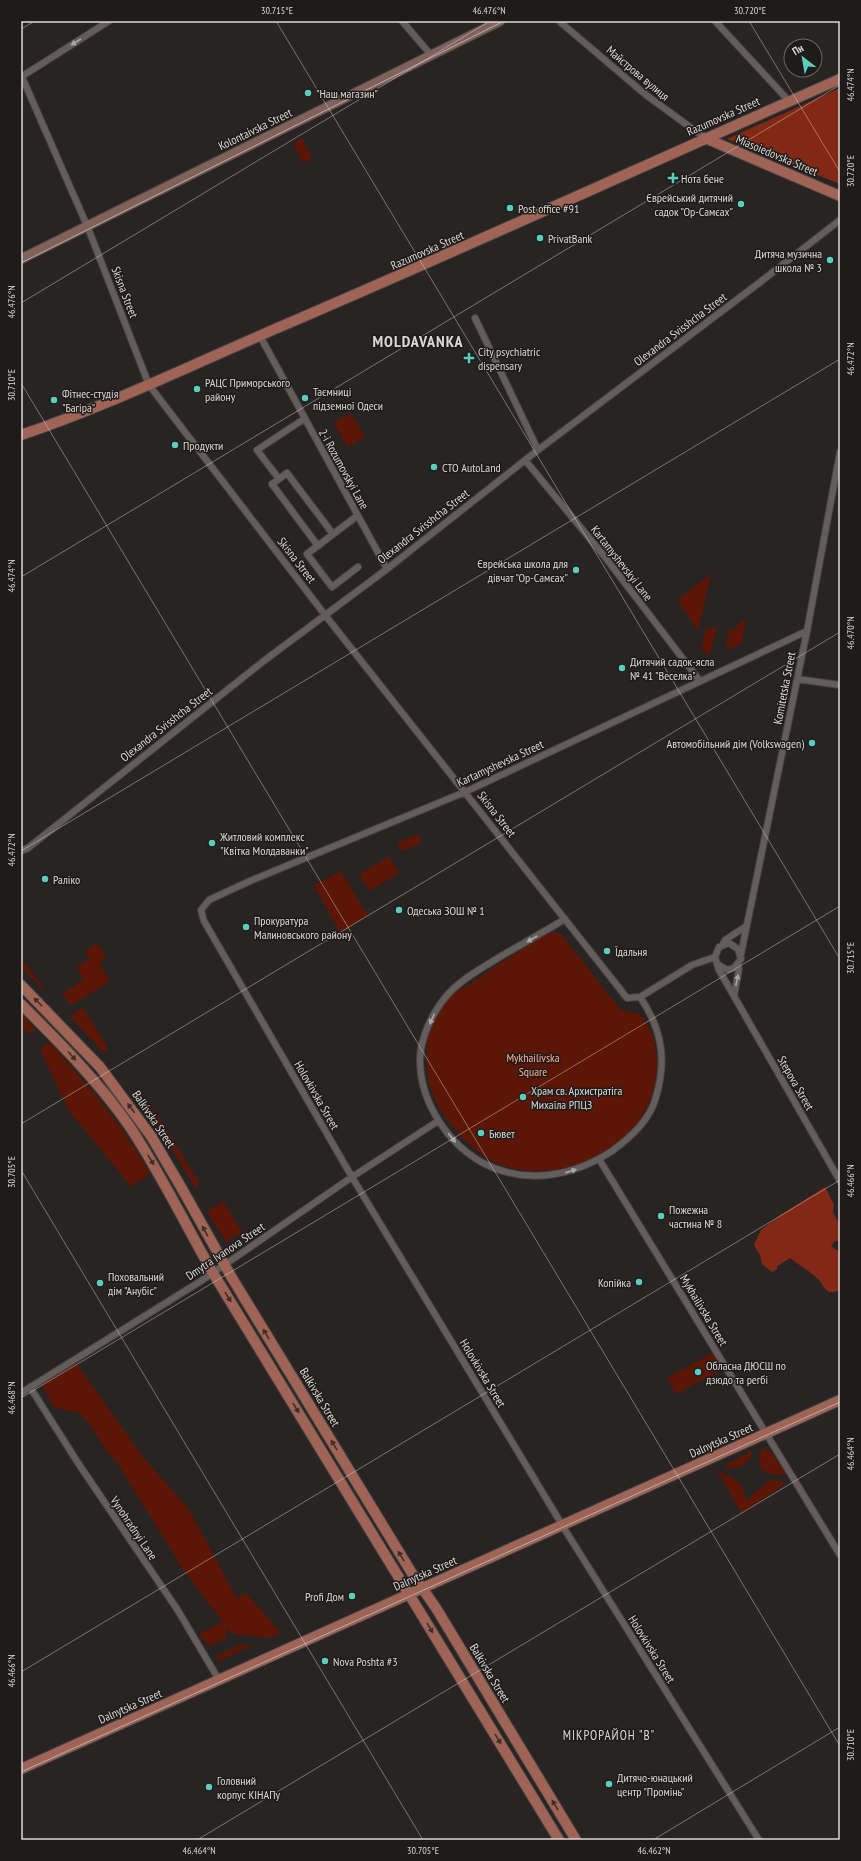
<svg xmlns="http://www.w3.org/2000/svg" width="861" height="1861" font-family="'PT Sans Narrow',sans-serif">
  <rect width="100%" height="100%" fill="#282423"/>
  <path fill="#5c1606" d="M 302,138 L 312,158 L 303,163 L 293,143 Z
    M 351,413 L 365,437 L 347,447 L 334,422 Z
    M 711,574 L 698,631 L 678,601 L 681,597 Z
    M 746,620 L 742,643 L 726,651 L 729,629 L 734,629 L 742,621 Z
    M 706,628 L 717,628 L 710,655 L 701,650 Z
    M 417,834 L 422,843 L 401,851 L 397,843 Z
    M 389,857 L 399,873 L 369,891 L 359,874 Z
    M 341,871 L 368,916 L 340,933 L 314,885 Z
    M 548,932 L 561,934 L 621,1010 L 640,1014 C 644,1020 648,1026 651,1032 C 657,1045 658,1063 656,1077 C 647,1146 565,1187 501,1165 C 485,1159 472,1147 460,1135 C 445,1119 431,1098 428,1075 C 426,1051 425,1035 437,1014 C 440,1010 442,1004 445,1001 C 451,994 462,989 470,984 C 495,966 522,949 548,932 Z
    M 96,944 L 99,945 L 106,958 L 99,963 L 110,981 L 72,1005 L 69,1003 L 62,994 L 84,980 L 77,967 L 89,959 L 85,951 Z
    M 21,958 L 46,990 L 41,988 L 21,967 Z
    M 81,1008 L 84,1009 L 107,1046 L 107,1051 L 104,1053 L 70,1016 Z
    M 21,1014 L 35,1029 L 32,1032 L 28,1032 L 21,1025 Z
    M 47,1043 L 50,1043 L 94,1093 L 124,1132 L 149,1171 C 148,1178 138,1182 131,1186 L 129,1184 L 69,1111 L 41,1052 L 41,1049 Z
    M 153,1108 L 199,1182 L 197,1190 L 149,1112 Z
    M 223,1201 L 242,1232 L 226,1242 L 207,1211 Z
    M 716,1351 L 725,1368 L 676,1394 L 667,1378 Z
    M 76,1363 L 143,1457 L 189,1509 L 236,1597 L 247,1594 L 281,1633 L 271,1638 L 233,1634 L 228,1629 L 226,1632 L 227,1638 L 209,1646 L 199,1634 L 223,1622 L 182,1568 L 118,1464 L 106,1450 L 89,1423 L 79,1413 L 53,1407 L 42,1384 Z
    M 762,1447 L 773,1454 L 787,1475 L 770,1474 L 761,1469 L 759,1461 Z
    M 750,1452 L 752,1452 C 751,1465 733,1471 723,1466 Z
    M 714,1469 L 736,1480 L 741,1485 L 747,1501 L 751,1498 L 752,1494 L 767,1484 L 767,1479 L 783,1482 L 786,1484 L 741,1513 L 720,1475 Z
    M 239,1645 L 253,1645 L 217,1662 L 217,1656 Z"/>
  <path fill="#822814" d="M 840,88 L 840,184 L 727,139 Z
    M 825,1187 L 834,1205 L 833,1212 L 840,1226 L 840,1241 L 835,1241 L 831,1246 L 840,1252 L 840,1290 C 825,1297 825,1286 818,1279 C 811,1272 799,1265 790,1258 L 777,1266 L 777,1269 L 772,1272 L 762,1264 L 760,1255 L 754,1245 L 761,1230 L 782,1214 Z"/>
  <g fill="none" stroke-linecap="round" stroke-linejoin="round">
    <defs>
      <path id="street" d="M 402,21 L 431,55
        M 559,21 L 646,95 L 705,138
        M 715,21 L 789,101
        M 21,77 L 109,21
        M 22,77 L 88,228 L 149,385 L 325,615 L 627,998 L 640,997 L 692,965 L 715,957
        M 475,318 L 538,450
        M 260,336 L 387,569
        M 525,460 L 605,557 L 700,681
        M 279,479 L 257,450 L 304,419
        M 357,516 L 307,554 L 332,587 L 358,567
        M 318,546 L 272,484 L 287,473 L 333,534
        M 797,679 L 840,685
        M 21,851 L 28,848 L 265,660 L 387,569 L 538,450 L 759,283 L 840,220
        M 565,919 C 545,931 524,943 503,955 C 485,966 465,977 450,992 C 434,1009 420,1037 420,1060 C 420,1102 448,1145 485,1164 C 527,1185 574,1176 612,1151 C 631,1137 650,1120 656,1097 C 667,1060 662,1029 640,997
        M 723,944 L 725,940 L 745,927
        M 741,954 L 807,631 L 840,452
        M 717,964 L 727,970 L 734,968 L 741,959 L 738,949 L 729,943 L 719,947 L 715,957 L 719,970 L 840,1181
        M 734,996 L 739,969 L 738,965
        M 599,1159 L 840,1555
        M 30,1387 L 78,1463 L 177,1609 L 219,1680
        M 21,1393 L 201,1281 L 352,1177 L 438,1121
        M 759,1840 L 567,1533 L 352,1177 L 204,921 L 201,910 L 209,900 L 250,881 L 465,792 L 807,631"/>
      <path id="secondary" d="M 21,259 L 500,21"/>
      <path id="primary" d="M 705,138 L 840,196
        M 21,435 C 110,405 196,363 282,326 C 469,246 654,161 840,79
        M 21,985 L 100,1067 L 151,1136 L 181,1187 L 232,1278 L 413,1575 L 436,1608 L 576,1840
        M 21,1004 C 59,1042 99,1082 130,1127 C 161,1174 185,1224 213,1273 L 559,1840
        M 21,1769 L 840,1400"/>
    </defs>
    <use href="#street" stroke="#464241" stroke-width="8"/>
    <use href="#secondary" stroke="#464241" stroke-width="11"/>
    <use href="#primary" stroke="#464241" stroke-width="12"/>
    <use href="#street" stroke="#635e5d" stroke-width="6"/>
    <use href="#secondary" stroke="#81615a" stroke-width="9"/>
    <use href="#primary" stroke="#9f6456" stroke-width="10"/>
    <path stroke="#b2afaf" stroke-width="1" d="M 21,263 L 504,21
      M 21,1772 L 840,1402"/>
  </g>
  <defs><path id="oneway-solid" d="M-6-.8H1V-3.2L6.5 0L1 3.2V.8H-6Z"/></defs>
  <g fill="#aba7a7">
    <use href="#oneway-solid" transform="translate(76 42) rotate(148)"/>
    <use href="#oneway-solid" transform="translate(532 939) rotate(150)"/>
    <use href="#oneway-solid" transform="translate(737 980) rotate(-78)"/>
    <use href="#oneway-solid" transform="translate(432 1019) rotate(114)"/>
    <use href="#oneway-solid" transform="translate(452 1138) rotate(51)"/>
    <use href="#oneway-solid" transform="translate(571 1171) rotate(-18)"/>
  </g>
  <g fill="#3f2d28">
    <use href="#oneway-solid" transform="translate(38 1002) rotate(-135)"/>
    <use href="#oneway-solid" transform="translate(72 1056) rotate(48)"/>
    <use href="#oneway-solid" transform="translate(131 1108) rotate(-127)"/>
    <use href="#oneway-solid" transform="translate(151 1160) rotate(58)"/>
    <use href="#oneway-solid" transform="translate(205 1231) rotate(-118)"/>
    <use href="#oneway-solid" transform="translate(228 1297) rotate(58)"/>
    <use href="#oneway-solid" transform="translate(266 1334) rotate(-121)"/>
    <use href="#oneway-solid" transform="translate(296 1408) rotate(58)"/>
    <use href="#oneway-solid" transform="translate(334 1445) rotate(-121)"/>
    <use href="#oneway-solid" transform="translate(401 1556) rotate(-121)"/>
    <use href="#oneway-solid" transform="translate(430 1628) rotate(59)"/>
    <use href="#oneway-solid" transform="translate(498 1739) rotate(59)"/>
    <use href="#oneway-solid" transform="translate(555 1805) rotate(-121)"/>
  </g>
  <path fill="none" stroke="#dbd8d8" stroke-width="1" stroke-opacity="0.45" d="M 276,21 L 840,959M 749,21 L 840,172M 21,29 L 35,21M 21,303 L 490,21M 21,383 L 840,1746M 21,577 L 840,85M 21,851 L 840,359M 21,1124 L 840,632M 21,1170 L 423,1840M 21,1398 L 840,906M 21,1672 L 840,1180M 197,1840 L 840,1454M 653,1840 L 840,1727"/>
  <g fill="#59cebf" stroke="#1f1b19" stroke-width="1.5">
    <circle cx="308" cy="93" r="4"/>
    <path d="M671 172h4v4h4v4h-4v4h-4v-4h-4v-4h4z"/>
    <circle cx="741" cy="204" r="4"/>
    <circle cx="510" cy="208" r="4"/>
    <circle cx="540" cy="238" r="4"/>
    <circle cx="830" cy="260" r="4"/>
    <path d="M467 352h4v4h4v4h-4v4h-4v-4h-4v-4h4z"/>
    <circle cx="197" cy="389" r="4"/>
    <circle cx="305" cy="398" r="4"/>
    <circle cx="54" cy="400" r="4"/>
    <circle cx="175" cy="445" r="4"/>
    <circle cx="434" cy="467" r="4"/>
    <circle cx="576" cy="570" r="4"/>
    <circle cx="622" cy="668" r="4"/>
    <circle cx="812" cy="743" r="4"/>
    <circle cx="212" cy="843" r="4"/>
    <circle cx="45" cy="879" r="4"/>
    <circle cx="399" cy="910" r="4"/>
    <circle cx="246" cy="927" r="4"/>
    <circle cx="607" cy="951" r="4"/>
    <circle cx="523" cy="1097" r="4"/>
    <circle cx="481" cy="1133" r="4"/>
    <circle cx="661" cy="1216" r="4"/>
    <circle cx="639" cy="1282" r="4"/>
    <circle cx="100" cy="1283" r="4"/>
    <circle cx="698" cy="1372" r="4"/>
    <circle cx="352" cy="1596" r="4"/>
    <circle cx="325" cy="1661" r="4"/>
    <circle cx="609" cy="1784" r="4"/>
    <circle cx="209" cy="1787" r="4"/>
  </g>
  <g text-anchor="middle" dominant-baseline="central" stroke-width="3" stroke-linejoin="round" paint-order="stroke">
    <g font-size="12" fill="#dbd8d8" stroke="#1f1b19">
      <text transform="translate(638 73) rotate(40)">Майстрова вулиця</text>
      <text transform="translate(723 116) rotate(-24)">Razumovska Street</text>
      <text transform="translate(255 129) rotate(-26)">Kolontaivska Street</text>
      <text transform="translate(777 155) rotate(23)">Miasoiedovska Street</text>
      <text transform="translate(427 250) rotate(-24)">Razumovska Street</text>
      <text transform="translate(125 292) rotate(69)">Skisna Street</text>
      <text transform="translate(680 329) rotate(-37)">Olexandra Svisshcha Street</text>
      <text transform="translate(344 469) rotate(61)">2-i Rozumovskyi Lane</text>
      <text transform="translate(423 526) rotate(-38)">Olexandra Svisshcha Street</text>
      <text transform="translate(297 560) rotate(52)">Skisna Street</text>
      <text transform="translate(622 563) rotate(52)">Kartamyshevskyi Lane</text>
      <text transform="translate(784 688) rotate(-79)">Komitetska Street</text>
      <text transform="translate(166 724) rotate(-38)">Olexandra Svisshcha Street</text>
      <text transform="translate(500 763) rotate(-25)">Kartamyshevska Street</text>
      <text transform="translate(497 814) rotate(52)">Skisna Street</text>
      <text transform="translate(796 1083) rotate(60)">Stepova Street</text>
      <text transform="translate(317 1095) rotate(60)">Holovkivska Street</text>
      <text transform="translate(154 1119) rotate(56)">Balkivska Street</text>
      <text transform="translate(225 1251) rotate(-34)">Dmytra Ivanova Street</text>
      <text transform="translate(704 1310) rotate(59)">Mykhailivska Street</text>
      <text transform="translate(483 1373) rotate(59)">Holovkivska Street</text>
      <text transform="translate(320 1397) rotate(59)">Balkivska Street</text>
      <text transform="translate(721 1440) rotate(-24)">Dalnytska Street</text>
      <text transform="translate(134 1528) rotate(56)">Vynohradnyi Lane</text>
      <text transform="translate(425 1573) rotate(-24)">Dalnytska Street</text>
      <text transform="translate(652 1649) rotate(58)">Holovkivska Street</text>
      <text transform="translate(490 1673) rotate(59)">Balkivska Street</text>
      <text transform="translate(130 1706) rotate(-24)">Dalnytska Street</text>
    </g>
    <g font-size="12" fill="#dbd8d8" stroke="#1f1b19" text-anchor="start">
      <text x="316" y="93">"Наш магазин"</text>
      <text x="681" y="178">Нота бене</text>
      <text x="733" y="197" text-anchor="end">Єврейський дитячий<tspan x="733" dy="14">садок "Ор-Самєах"</tspan></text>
      <text x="518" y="208">Post office #91</text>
      <text x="548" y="238">PrivatBank</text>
      <text x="822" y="253" text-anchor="end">Дитяча музична<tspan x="822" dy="14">школа № 3</tspan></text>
      <text x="478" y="351">City psychiatric<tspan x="478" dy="14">dispensary</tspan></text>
      <text x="205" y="382">РАЦС Приморського<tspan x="205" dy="14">району</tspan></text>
      <text x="313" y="391">Таємниці<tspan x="313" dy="14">підземної Одеси</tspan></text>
      <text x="62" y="393">Фітнес-студія<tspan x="62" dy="14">"Багіра"</tspan></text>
      <text x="183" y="445">Продукти</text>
      <text x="442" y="467">СТО AutoLand</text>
      <text x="568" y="563" text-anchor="end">Єврейська школа для<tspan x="568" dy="14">дівчат "Ор-Самєах"</tspan></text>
      <text x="630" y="661">Дитячий садок-ясла<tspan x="630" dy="14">№ 41 "Веселка"</tspan></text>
      <text x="804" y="743" text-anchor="end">Автомобільний дім (Volkswagen)</text>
      <text x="220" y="836">Житловий комплекс<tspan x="220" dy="14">"Квітка Молдаванки"</tspan></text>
      <text x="53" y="879">Раліко</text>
      <text x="407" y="910">Одеська ЗОШ № 1</text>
      <text x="254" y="920">Прокуратура<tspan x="254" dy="14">Малиновського району</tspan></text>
      <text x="615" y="951">Їдальня</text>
      <text x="531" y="1090">Храм св. Архистратіга<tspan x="531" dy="14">Михаїла РПЦЗ</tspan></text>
      <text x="489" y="1133">Бювет</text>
      <text x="669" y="1209">Пожежна<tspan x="669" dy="14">частина № 8</tspan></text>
      <text x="108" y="1276">Поховальний<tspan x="108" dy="14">дім "Анубіс"</tspan></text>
      <text x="631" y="1282" text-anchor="end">Копійка</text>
      <text x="706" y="1365">Обласна ДЮСШ по<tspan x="706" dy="14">дзюдо та регбі</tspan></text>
      <text x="344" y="1596" text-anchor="end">Profi Дом</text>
      <text x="333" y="1661">Nova Poshta #3</text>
      <text x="617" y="1777">Дитячо-юнацький<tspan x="617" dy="14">центр "Промінь"</tspan></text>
      <text x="217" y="1780">Головний<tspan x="217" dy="14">корпус КІНАПу</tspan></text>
    </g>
    <g font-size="12" fill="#fcaf9d" stroke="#1f1b19">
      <text x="533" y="1057">Mykhailivska<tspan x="533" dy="14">Square</tspan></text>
    </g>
    <g font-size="13" letter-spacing="1" fill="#dbd8d8" stroke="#1f1b19">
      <text x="609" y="1735">МІКРОРАЙОН "В"</text>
    </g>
    <g font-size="16" font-weight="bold" letter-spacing="1" fill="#dbd8d8" stroke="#1f1b19">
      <text x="418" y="341">MOLDAVANKA</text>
    </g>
  </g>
  <rect width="861" height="1861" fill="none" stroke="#1f1b19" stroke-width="44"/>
  <g transform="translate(803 58) rotate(329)"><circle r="19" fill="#1f1b19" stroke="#6a6765"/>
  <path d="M0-3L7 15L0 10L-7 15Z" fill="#59cebf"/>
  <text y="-6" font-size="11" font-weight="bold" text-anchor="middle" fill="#dbd8d8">Пн</text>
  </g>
  <rect x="22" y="22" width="817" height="1817" fill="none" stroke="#dbd8d8" stroke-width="1.5"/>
  <g font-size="10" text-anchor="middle" fill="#dbd8d8">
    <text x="277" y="14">30.715°E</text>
    <text x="489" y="14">46.476°N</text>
    <text x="750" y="14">30.720°E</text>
    <text transform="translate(850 85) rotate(-90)" y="4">46.474°N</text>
    <text transform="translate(850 171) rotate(-90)" y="4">30.720°E</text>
    <text transform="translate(11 302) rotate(-90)" y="4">46.476°N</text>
    <text transform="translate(850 359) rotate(-90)" y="4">46.472°N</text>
    <text transform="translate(11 385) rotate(-90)" y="4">30.710°E</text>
    <text transform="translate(11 576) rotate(-90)" y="4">46.474°N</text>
    <text transform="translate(850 633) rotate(-90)" y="4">46.470°N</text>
    <text transform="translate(11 850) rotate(-90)" y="4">46.472°N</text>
    <text transform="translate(850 958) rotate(-90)" y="4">30.715°E</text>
    <text transform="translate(11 1172) rotate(-90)" y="4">30.705°E</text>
    <text transform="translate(850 1181) rotate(-90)" y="4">46.466°N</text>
    <text transform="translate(11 1398) rotate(-90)" y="4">46.468°N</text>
    <text transform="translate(850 1454) rotate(-90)" y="4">46.464°N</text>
    <text transform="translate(11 1671) rotate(-90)" y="4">46.466°N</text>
    <text transform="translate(850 1745) rotate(-90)" y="4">30.710°E</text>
    <text x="199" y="1854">46.464°N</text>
    <text x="423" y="1854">30.705°E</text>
    <text x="654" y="1854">46.462°N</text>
  </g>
</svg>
